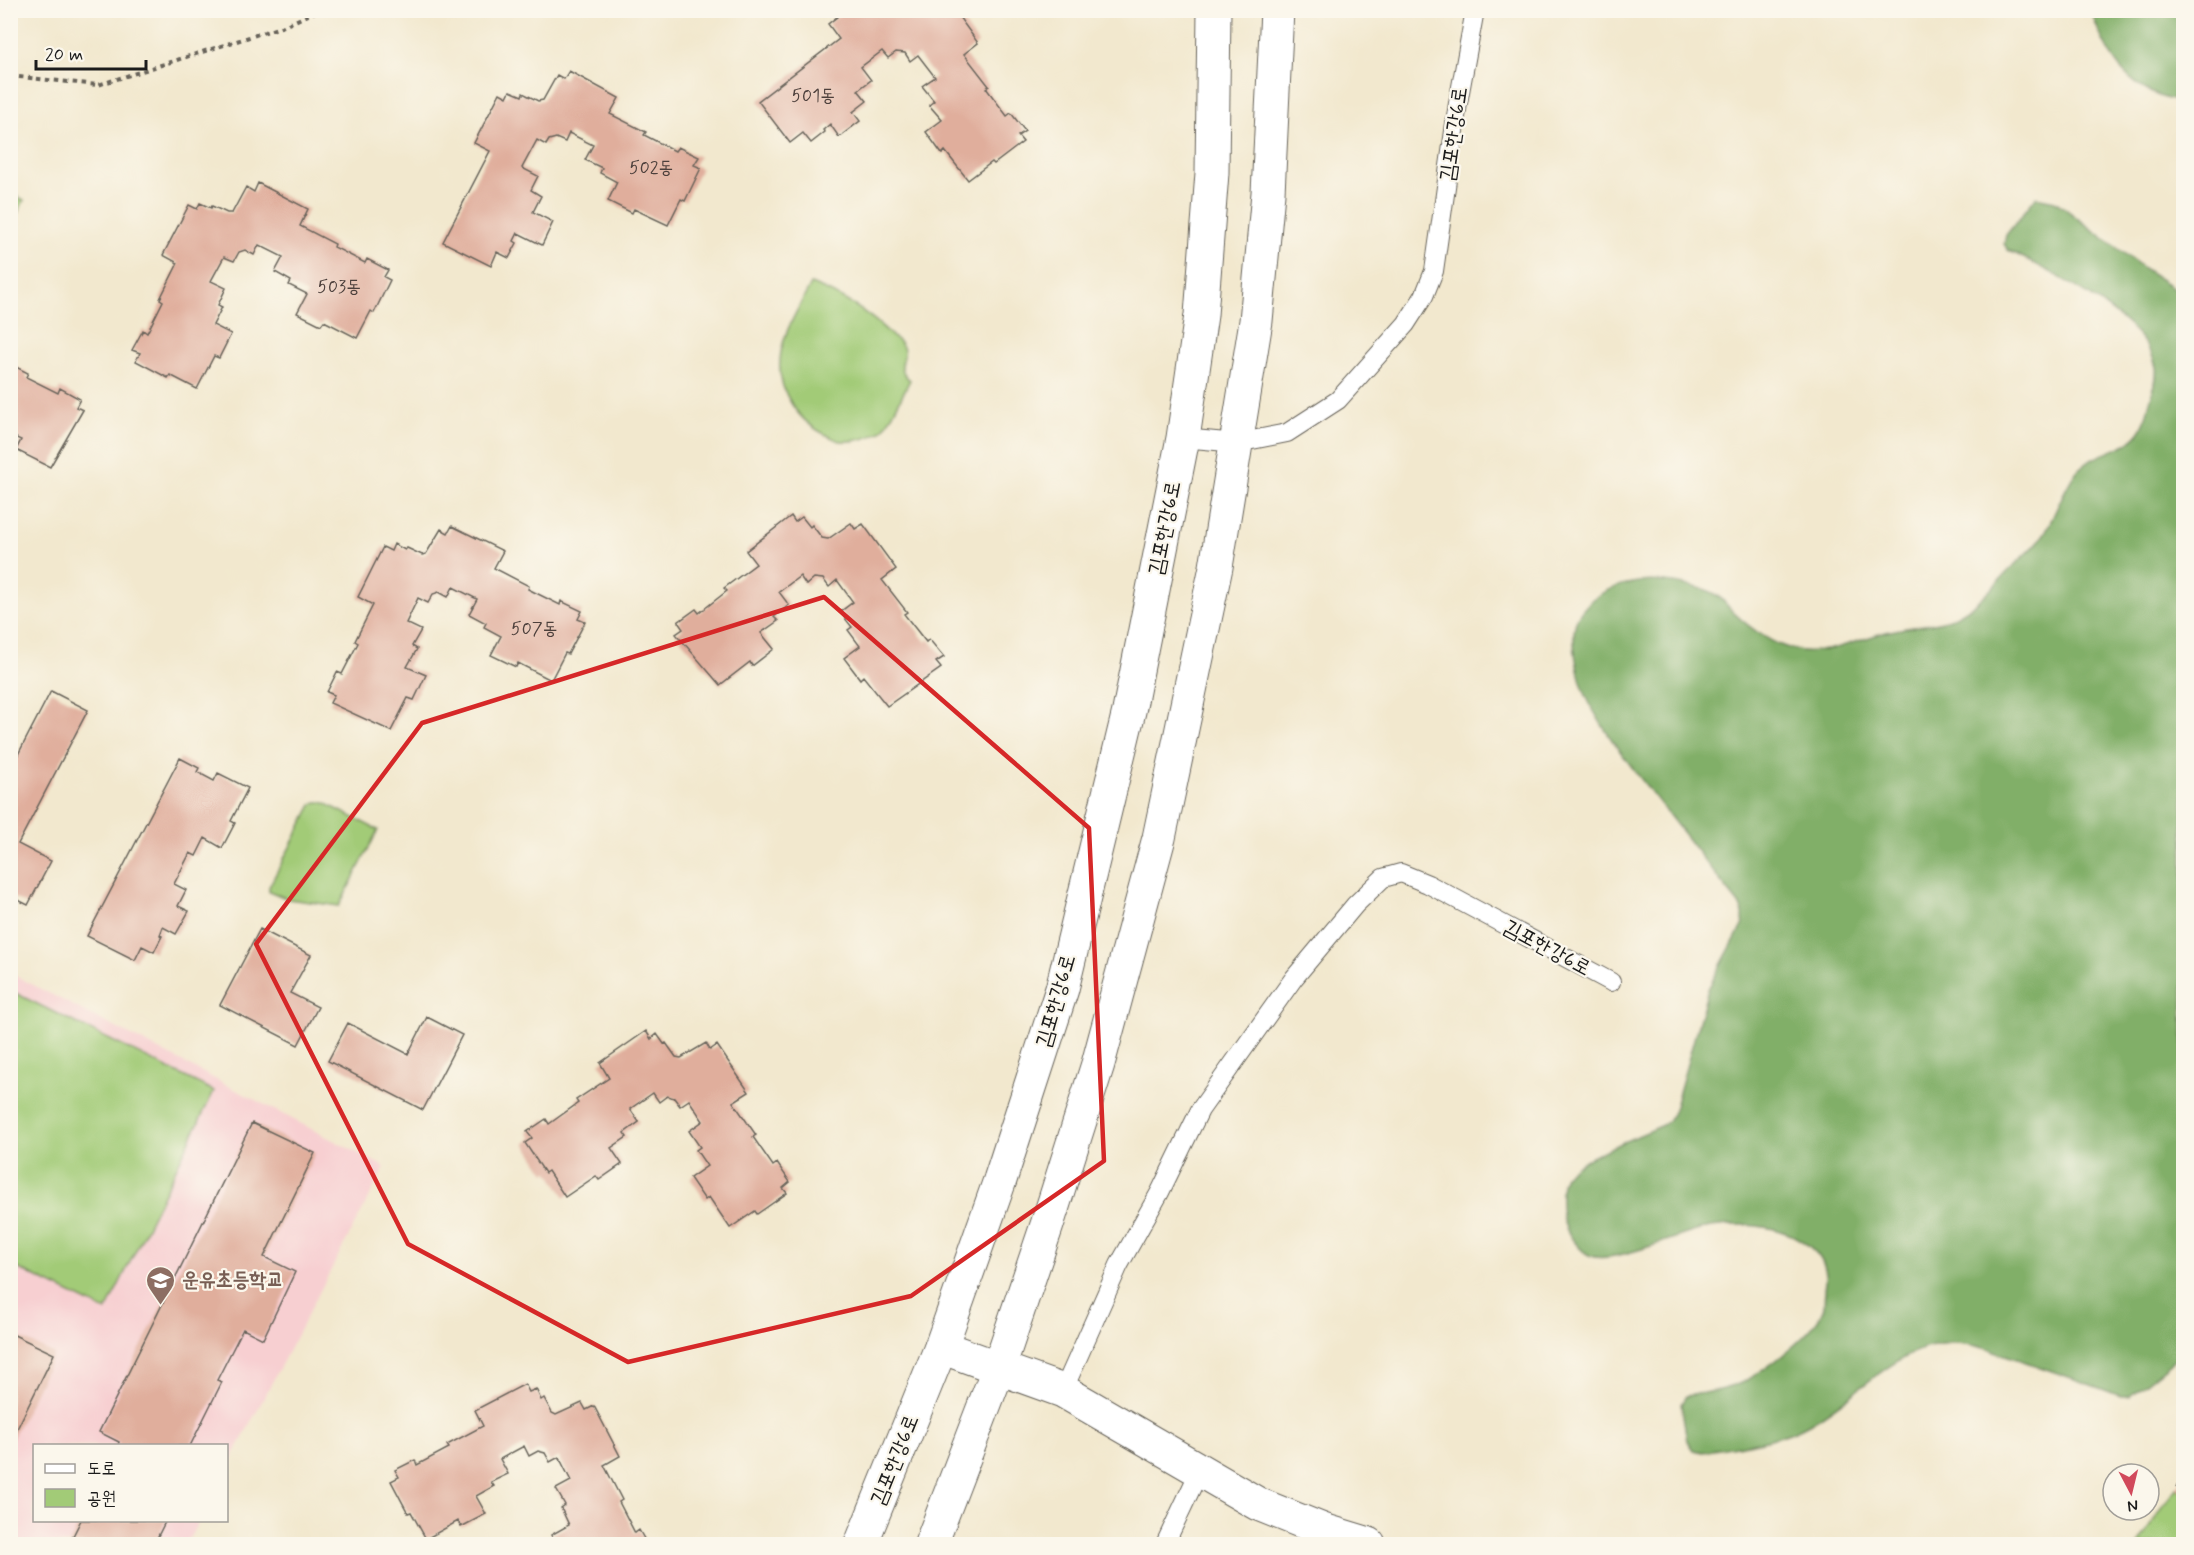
<svg xmlns="http://www.w3.org/2000/svg" width="2194" height="1555" font-family="Mynerve,'Poor Story',sans-serif">
  <rect width="100%" height="100%" fill="#fbf7ec"/>
  <filter id="ink" filterUnits="userSpaceOnUse"><feTurbulence type="fractalNoise" baseFrequency=".0167" numOctaves="2"/><feDisplacementMap in="SourceGraphic" scale="12" xChannelSelector="R" yChannelSelector="G"/><feConvolveMatrix kernelMatrix="1 2 1 2 8 2 1 2 1" color-interpolation-filters="sRGB"/></filter>
  <filter id="wash" filterUnits="userSpaceOnUse"><feTurbulence type="fractalNoise" baseFrequency=".008" numOctaves="4" result="noise"/><feDisplacementMap in="SourceGraphic" scale="24" xChannelSelector="R" yChannelSelector="G"/><feGaussianBlur stdDeviation="1.35" result="paint"/><feColorMatrix in="noise" values="0 0 0 0 0 0 0 0 0 0 0 0 0 0 0 0 0 1.4 0 .05"/><feComposite in="paint" operator="in"/></filter>
  <g filter="url(#wash)">
    <rect width="100%" height="100%" fill="#f2e8ce"/>
    <path fill="#f7cfd1" d="M 10,973 L 385,1167 L 227,1468 L 226,1446 L 34,1446 L 34,1520 L 199,1521 L 186,1544 L 11,1544 Z"/>
    <path fill="#a2cb77" stroke="#5f744a" stroke-width="1.5" d="M 11,193 L 24,200 L 11,226 Z
      M 811,284 C 842,296 870,313 893,337 C 896,339 901,343 903,347 C 909,359 893,365 910,380 C 905,389 888,427 881,431 C 871,438 854,442 841,441 C 837,441 833,438 829,436 C 800,424 777,392 780,360 C 782,333 799,308 811,284 Z
      M 316,802 L 323,802 L 378,830 L 339,906 L 288,899 L 269,891 L 269,887 L 312,805 Z
      M 11,991 L 214,1091 L 106,1311 L 11,1265 Z
      M 2176,1487 L 2183,1492 L 2183,1544 L 2138,1544 Z"/>
    <path fill="#81af68" stroke="#4e6642" stroke-width="1.5" d="M 2091,11 L 2183,11 L 2183,102 C 2130,95 2107,58 2091,11 Z
      M 2036,197 L 2055,201 L 2146,270 L 2183,294 L 2183,1353 L 2130,1396 L 2121,1396 C 2086,1383 2052,1371 2017,1359 C 1996,1352 1973,1342 1950,1343 C 1895,1347 1855,1399 1809,1424 C 1778,1442 1738,1445 1703,1452 L 1693,1450 L 1687,1441 L 1681,1404 L 1686,1396 C 1705,1393 1726,1390 1743,1382 C 1765,1371 1815,1333 1823,1310 C 1825,1305 1824,1297 1825,1292 C 1825,1286 1827,1279 1826,1274 C 1823,1250 1795,1234 1774,1229 C 1753,1224 1732,1224 1711,1227 C 1685,1231 1610,1267 1589,1255 C 1582,1252 1577,1245 1573,1240 C 1562,1225 1560,1211 1561,1193 C 1561,1187 1562,1181 1565,1176 C 1576,1159 1641,1135 1661,1126 L 1668,1121 L 1674,1110 L 1708,989 L 1743,924 L 1743,913 L 1739,904 C 1709,867 1680,829 1651,792 C 1629,763 1605,734 1589,702 C 1579,683 1567,634 1579,615 C 1602,580 1647,577 1684,585 C 1694,587 1705,588 1715,594 C 1722,598 1727,606 1733,612 C 1750,628 1769,643 1792,649 C 1824,658 1856,640 1886,632 C 1907,627 1928,626 1949,619 C 1976,608 1993,587 2013,566 C 2024,556 2036,547 2044,534 C 2056,514 2063,489 2077,471 C 2094,451 2128,452 2141,430 C 2145,423 2147,413 2149,405 C 2152,393 2158,380 2156,367 C 2147,320 2048,270 2008,250 L 2004,244 L 2006,235 Z"/>
    <g id="blocks">
      <path fill="#e0ae9c" d="M 846,10 L 902,10 L 904,13 L 910,13 L 914,10 L 954,10 L 978,43 L 964,54 L 989,86 L 986,88 L 1007,116 L 1011,113 L 1025,131 L 1018,136 L 1023,142 L 994,164 L 992,162 L 968,180 L 945,151 L 942,154 L 926,132 L 942,120 L 929,105 L 934,101 L 922,86 L 935,77 L 918,55 L 910,61 L 905,53 L 896,52 L 888,58 L 882,51 L 861,67 L 871,80 L 858,90 L 867,101 L 853,112 L 860,121 L 839,137 L 830,124 L 823,130 L 825,132 L 811,143 L 803,133 L 790,143 L 758,101 L 839,39 L 828,24 Z
        M 569,71 L 619,98 L 610,114 L 646,132 L 644,135 L 675,151 L 678,147 L 699,157 L 694,165 L 701,168 L 685,201 L 681,199 L 668,225 L 634,209 L 632,213 L 608,201 L 617,182 L 600,173 L 602,168 L 585,160 L 593,145 L 569,133 L 565,142 L 556,138 L 549,140 L 546,145 L 537,140 L 522,168 L 538,176 L 531,190 L 541,196 L 533,212 L 553,222 L 542,245 L 518,233 L 514,241 L 517,243 L 509,258 L 497,252 L 491,266 L 443,242 L 490,151 L 474,143 L 500,93 L 507,97 L 510,91 L 522,96 L 523,93 L 538,101 L 543,100 L 557,75 L 564,79 Z
        M 258,183 L 308,209 L 300,226 L 335,244 L 334,247 L 365,263 L 367,259 L 388,270 L 384,277 L 390,280 L 374,313 L 371,311 L 357,338 L 324,321 L 321,325 L 297,313 L 307,294 L 289,285 L 291,281 L 275,272 L 283,257 L 259,245 L 254,255 L 245,250 L 239,252 L 234,261 L 224,257 L 211,281 L 226,288 L 218,305 L 222,307 L 213,325 L 231,334 L 219,358 L 214,356 L 197,389 L 170,375 L 168,378 L 136,361 L 140,353 L 132,350 L 143,330 L 147,333 L 163,301 L 160,299 L 178,263 L 163,255 L 189,205 L 197,209 L 200,203 L 211,208 L 212,206 L 227,213 L 232,213 L 246,187 L 254,192 Z
        M 10,364 L 28,373 L 26,377 L 58,393 L 60,388 L 80,399 L 76,407 L 83,410 L 50,467 L 16,450 L 21,440 L 10,435 Z
        M 791,516 L 795,522 L 802,517 L 810,527 L 812,525 L 822,538 L 828,539 L 851,523 L 855,529 L 863,524 L 896,569 L 882,580 L 907,612 L 904,614 L 926,642 L 929,639 L 944,657 L 936,662 L 941,668 L 887,706 L 863,676 L 860,679 L 844,658 L 860,646 L 848,630 L 852,627 L 840,612 L 853,602 L 837,580 L 829,587 L 823,579 L 814,578 L 806,585 L 800,576 L 779,592 L 789,605 L 774,617 L 778,621 L 761,633 L 774,649 L 752,666 L 750,662 L 720,685 L 676,634 L 683,629 L 678,622 L 696,609 L 699,613 L 727,591 L 724,588 L 756,564 L 746,551 Z
        M 452,526 L 503,551 L 494,568 L 529,586 L 528,589 L 560,605 L 561,601 L 582,611 L 578,619 L 585,622 L 568,654 L 565,653 L 551,680 L 518,663 L 516,667 L 491,655 L 501,636 L 484,627 L 486,623 L 469,614 L 477,599 L 453,587 L 448,597 L 439,592 L 433,594 L 428,603 L 418,598 L 406,623 L 421,630 L 412,646 L 417,649 L 407,667 L 426,675 L 414,700 L 408,698 L 391,731 L 330,703 L 334,695 L 327,692 L 337,672 L 342,674 L 358,643 L 355,641 L 373,605 L 358,597 L 383,547 L 391,551 L 394,544 L 405,550 L 407,548 L 422,555 L 426,554 L 441,529 L 448,533 Z
        M 51,691 L 88,710 L 18,844 L 51,861 L 28,905 L 10,896 L 10,770 Z
        M 180,758 L 199,768 L 197,772 L 214,781 L 218,773 L 248,788 L 231,821 L 235,823 L 222,848 L 205,838 L 196,856 L 190,853 L 174,884 L 186,890 L 178,906 L 189,911 L 176,934 L 163,927 L 160,935 L 162,936 L 154,952 L 142,946 L 135,960 L 87,936 Z
        M 260,929 L 311,955 L 290,993 L 318,1007 L 298,1045 L 220,1005 Z
        M 427,1017 L 462,1035 L 423,1110 L 328,1061 L 348,1023 L 408,1054 Z
        M 646,1031 L 651,1039 L 657,1034 L 664,1044 L 666,1043 L 676,1057 L 681,1058 L 706,1043 L 710,1050 L 717,1045 L 749,1092 L 733,1102 L 756,1135 L 753,1137 L 773,1166 L 777,1163 L 790,1182 L 783,1188 L 787,1193 L 757,1214 L 755,1211 L 730,1228 L 709,1197 L 705,1200 L 690,1178 L 707,1166 L 696,1150 L 700,1147 L 689,1131 L 703,1121 L 689,1100 L 680,1106 L 674,1098 L 667,1096 L 659,1102 L 653,1093 L 630,1109 L 639,1122 L 624,1133 L 627,1137 L 611,1148 L 622,1164 L 599,1180 L 596,1176 L 565,1197 L 548,1171 L 545,1173 L 525,1143 L 532,1138 L 527,1132 L 546,1119 L 549,1124 L 578,1103 L 576,1100 L 609,1078 L 600,1063 Z
        M 252,1123 L 315,1153 L 264,1257 L 295,1272 L 263,1339 L 243,1329 L 217,1380 L 222,1382 L 190,1446 L 118,1446 L 119,1442 L 99,1432 Z
        M 10,1333 L 54,1354 L 10,1443 Z
        M 525,1384 L 529,1392 L 536,1389 L 541,1400 L 544,1398 L 552,1413 L 556,1415 L 582,1403 L 586,1410 L 594,1406 L 620,1456 L 604,1465 L 622,1500 L 619,1502 L 635,1533 L 639,1530 L 647,1544 L 556,1544 L 551,1535 L 569,1525 L 561,1508 L 565,1505 L 556,1489 L 571,1481 L 559,1457 L 550,1462 L 545,1453 L 538,1451 L 529,1456 L 524,1446 L 500,1459 L 508,1474 L 491,1482 L 494,1486 L 476,1496 L 486,1514 L 461,1527 L 458,1521 L 426,1539 L 411,1512 L 408,1513 L 391,1481 L 399,1477 L 395,1470 L 415,1460 L 417,1465 L 449,1448 L 447,1445 L 483,1426 L 475,1410 Z
        M 2184,1476 L 2184,1492 L 2176,1487 Z
        M 81,1520 L 166,1520 L 154,1544 L 69,1544 Z"/>
    </g>
  </g>
  <g filter="url(#ink)">
    <use href="#blocks" fill-opacity="0" stroke="#67635a" stroke-width="1.5"/>
    <g fill="none" stroke-linecap="round" stroke-linejoin="round">
      <defs>
        <path id="service" d="M 1183,438 L 1237,443 L 1287,433 L 1338,400 L 1406,324 L 1424,296 L 1434,271 L 1458,103 L 1475,10
          M 1063,1391 L 1119,1265 L 1160,1192 L 1200,1110 L 1294,978 L 1355,905 L 1383,878 L 1401,873 L 1428,884 L 1611,982
          M 1165,1544 L 1200,1470"/>
        <path id="minor" d="M 941,1347 L 1063,1391 L 1258,1504 L 1323,1530 L 1369,1544"/>
        <path id="tertiary" d="M 861,1544 L 941,1347 L 1000,1180 L 1062,989 L 1129,711 L 1183,438 L 1201,315 L 1212,173 L 1214,10
          M 931,1544 L 999,1367 L 1047,1225 L 1098,1064 L 1159,838 L 1216,567 L 1256,321 L 1268,193 L 1277,10"/>
      </defs>
      <use href="#service" stroke="#67635a" stroke-width="20"/>
      <use href="#minor" stroke="#67635a" stroke-width="35"/>
      <use href="#tertiary" stroke="#67635a" stroke-width="35"/>
      <path stroke="#67635a" stroke-width="4" stroke-dasharray="4.5 4.5" stroke-linecap="butt" d="M 10,76 L 98,85 L 284,26 L 319,10"/>
      <use href="#service" stroke="#fff" stroke-width="18"/>
      <use href="#minor" stroke="#fff" stroke-width="33"/>
      <use href="#tertiary" stroke="#fff" stroke-width="33"/>
    </g>
  </g>
  <path fill="none" stroke="#d62828" stroke-width="4.5" stroke-linejoin="round" d="M 824,597 L 1089,828 L 1104,1161 L 911,1296 L 628,1362 L 408,1244 L 256,944 L 422,723 Z"/>
  <defs>
    <symbol id="school-pin" viewBox="-11 -11 22 30"><path d="M0 17L-7.5 6A9.5 9.5 0 1 1 7.5 6Z" fill="#8d6e63" stroke="#fbf7ec"/><path d="M0-5L7-2L0 1L-7-2ZM-4 1L0 2.5L4 1V4Q0 6-4 4Z" fill="#fff"/></symbol>
  </defs>
  <g fill-rule="evenodd">
    <use href="#school-pin" x="144" y="1264" width="33" height="45"/>
  </g>
  <g text-anchor="middle" dominant-baseline="central" stroke-width="4.5" stroke-linejoin="round" paint-order="stroke">
    <g font-size="18" fill="#4d403c">
      <text x="813" y="96">501동</text>
      <text x="651" y="168">502동</text>
      <text x="339" y="287">503동</text>
      <text x="534" y="629">507동</text>
    </g>
    <g font-size="21" fill="#1c1c1c" stroke="#fbf7ec">
      <text transform="translate(1454 134) rotate(-82)">김포한강6로</text>
      <text transform="translate(1165 528) rotate(-79)">김포한강6로</text>
      <text transform="translate(1547 948) rotate(28)">김포한강6로</text>
      <text transform="translate(1056 1001) rotate(-74)">김포한강6로</text>
      <text transform="translate(895 1460) rotate(-68)">김포한강6로</text>
    </g>
    <g font-size="21" font-weight="bold" fill="#785e54" stroke="#fbf7ec" text-anchor="start">
      <text x="182" y="1280">운유초등학교</text>
    </g>
  </g>
  <rect width="2194" height="1555" fill="none" stroke="#fbf7ec" stroke-width="36"/>
  <rect x="33" y="1444" width="195" height="78" fill="#fbf7ec" stroke="#a29f99" stroke-width="1.5"/>
  <rect x="45" y="1464" width="30" height="9" fill="#ffffff" stroke="#a29f99" stroke-width="1.5"/>
  <text x="87" y="1474" font-size="18" fill="#1c1c1c">도로</text>
  <rect x="45" y="1489" width="30" height="18" fill="#a2cb77" stroke="#a29f99" stroke-width="1.5"/>
  <text x="87" y="1504" font-size="18" fill="#1c1c1c">공원</text>
  <g transform="translate(2131 1492) rotate(173)"><circle r="28" fill="#fbf7ec" stroke="#a29f99" stroke-width="1.5"/>
  <path d="M0-4.5L10 22L0 15L-10 22Z" fill="#d1495b"/>
  <text y="-9" font-size="16" font-weight="bold" text-anchor="middle" fill="#1c1c1c">N</text>
  </g>
  <path d="M36 60v9h110v-9" fill="none" stroke="#1c1c1c" stroke-width="3"/>
  <text x="45" y="60" font-size="18" fill="#1c1c1c" stroke="#fbf7ec" stroke-width="4.5" paint-order="stroke">20 m</text>
</svg>
